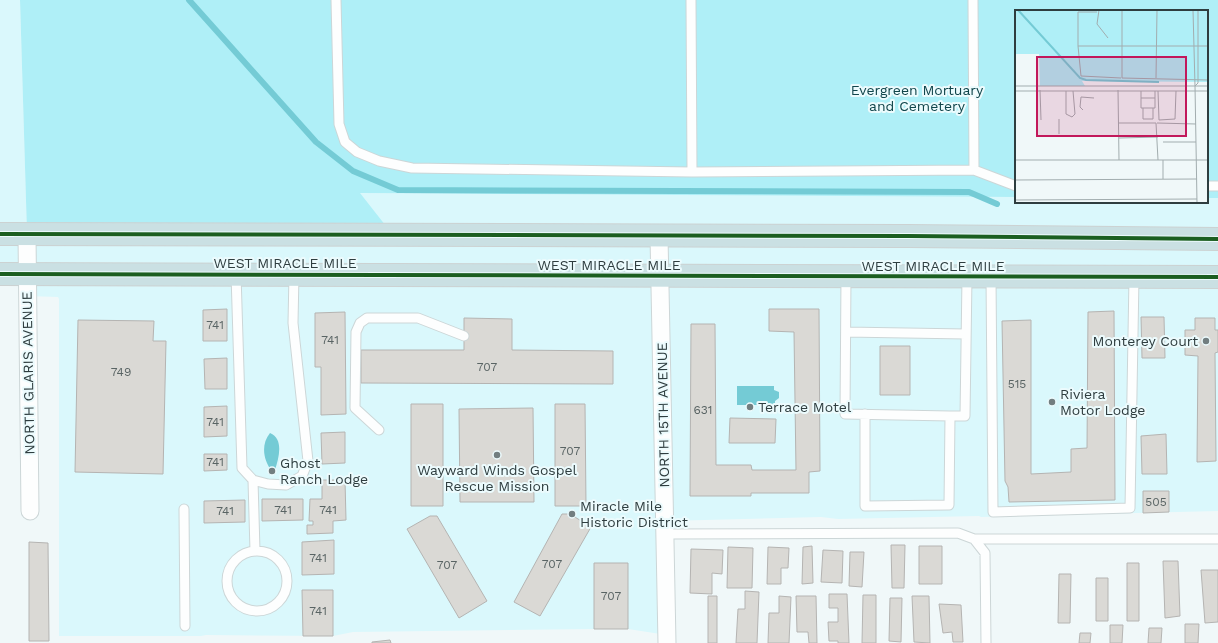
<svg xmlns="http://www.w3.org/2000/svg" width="1218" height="643" font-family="'Work Sans',sans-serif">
  <rect width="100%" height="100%" fill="#f0f8f9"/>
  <path fill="#daf8fc" d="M 0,0 L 20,0 L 27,234 L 392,235 L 359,193 L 1016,197 L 1016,202 L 1207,202 L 1207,198 L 1218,198 L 1218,511 L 981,517 L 979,516 L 838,519 L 821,517 L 665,521 L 667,635 L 628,629 L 594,629 L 353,632 L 333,636 L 206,635 L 201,636 L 59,636 L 59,299 L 58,297 L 27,296 L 27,274 L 0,274 Z"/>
  <path fill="#afeff7" d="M 20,0 L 1218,0 L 1218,198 L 1207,198 L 1207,11 L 1016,11 L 1016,197 L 360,193 L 393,235 L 27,234 Z"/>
  <path fill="#74cbd5" d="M 737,386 L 774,386 L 774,390 L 779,392 L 779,398 L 775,401 L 775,405 L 737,405 Z
    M 270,433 C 284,439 279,457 275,470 L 271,470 C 263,459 261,444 270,433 Z"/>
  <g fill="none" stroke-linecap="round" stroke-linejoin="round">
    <path stroke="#74cbd5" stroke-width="6" d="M 189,0 L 316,142 L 353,171 L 398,190 L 969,192 L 997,204"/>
  </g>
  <path fill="#dad9d5" stroke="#b5b4b2" d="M 227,309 L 227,341 L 203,341 L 203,310 Z
    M 769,309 L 819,309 L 820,471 L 809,472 L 809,493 L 751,493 L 751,496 L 690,496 L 691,324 L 715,324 L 716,465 L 751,465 L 752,470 L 796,470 L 794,332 L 769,331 Z
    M 1114,311 L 1115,500 L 1009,502 L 1008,487 L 1005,481 L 1002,321 L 1031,320 L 1031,474 L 1071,472 L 1071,449 L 1087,448 L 1088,312 Z
    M 345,312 L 346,414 L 321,415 L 321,367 L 315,367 L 315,313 Z
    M 1141,317 L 1164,317 L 1165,358 L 1142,358 Z
    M 464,318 L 512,319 L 512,350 L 613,351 L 613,384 L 361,383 L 361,350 L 464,350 Z
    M 1195,318 L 1215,318 L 1215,330 L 1218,330 L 1218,352 L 1215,353 L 1216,461 L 1197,462 L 1198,356 L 1185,355 L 1185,330 L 1195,330 Z
    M 78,320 L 154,321 L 153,341 L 166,341 L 163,474 L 75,472 Z
    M 880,346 L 910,346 L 910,395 L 880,395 Z
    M 227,358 L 227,389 L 205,389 L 204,359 Z
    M 411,404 L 443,404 L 443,506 L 411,506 Z
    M 555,404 L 585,404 L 586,506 L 555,506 Z
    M 227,406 L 227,436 L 204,437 L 204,407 Z
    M 533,408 L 534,502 L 460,502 L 459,409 Z
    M 730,418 L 776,419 L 775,443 L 729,443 Z
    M 345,432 L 345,463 L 322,464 L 321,433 Z
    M 1166,434 L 1167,474 L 1142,474 L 1141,436 Z
    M 204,454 L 227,454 L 227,470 L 204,471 Z
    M 322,480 L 345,480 L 346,520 L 333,521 L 333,533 L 307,534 L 307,525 L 313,525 L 313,521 L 309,521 L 310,499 L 322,499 Z
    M 1143,491 L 1169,491 L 1169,512 L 1143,513 Z
    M 262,499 L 303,499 L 303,520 L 262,521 Z
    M 245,500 L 245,522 L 204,523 L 204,501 Z
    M 562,514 L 570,514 L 591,527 L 540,616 L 514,602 Z
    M 430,516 L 437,516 L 487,601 L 459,618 L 407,529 Z
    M 334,540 L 334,574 L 302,575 L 302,542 Z
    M 29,542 L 48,543 L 49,641 L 29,641 Z
    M 891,545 L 905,545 L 904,588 L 892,588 Z
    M 812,546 L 813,583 L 802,584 L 803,547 Z
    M 919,546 L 942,546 L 942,584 L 919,584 Z
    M 728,547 L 753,548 L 752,588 L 727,588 Z
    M 768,547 L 789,548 L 788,568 L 781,568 L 781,584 L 767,584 Z
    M 691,549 L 723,550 L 722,574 L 712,573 L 712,594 L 690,593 Z
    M 823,550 L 843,551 L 842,583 L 821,582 Z
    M 850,552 L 864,552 L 862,587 L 849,586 Z
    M 1163,561 L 1178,561 L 1180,616 L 1165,618 Z
    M 594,563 L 628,563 L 628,629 L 594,629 Z
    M 1127,563 L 1139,563 L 1139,621 L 1127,621 Z
    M 1201,570 L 1218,570 L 1218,622 L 1205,623 Z
    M 1059,574 L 1071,574 L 1070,623 L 1058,623 Z
    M 1096,578 L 1108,578 L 1108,621 L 1096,621 Z
    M 302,590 L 333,590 L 333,636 L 303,636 Z
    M 745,591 L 759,592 L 757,643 L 736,643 L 738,609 L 745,609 Z
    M 829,594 L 847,594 L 849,643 L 838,643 L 838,641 L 829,641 L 828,622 L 838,622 L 838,608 L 829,608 Z
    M 863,595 L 876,595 L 876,643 L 862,643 Z
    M 708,596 L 717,596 L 717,643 L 708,643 Z
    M 779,596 L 791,597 L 789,643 L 768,643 L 769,613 L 779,613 Z
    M 796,596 L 816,596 L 817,643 L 809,643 L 808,632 L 797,632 Z
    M 912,596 L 929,596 L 930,643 L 914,642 Z
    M 890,598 L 902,598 L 901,642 L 889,641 Z
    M 939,604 L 961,605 L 963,642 L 953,642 L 952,632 L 943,633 Z
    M 1185,624 L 1199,624 L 1198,643 L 1185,643 Z
    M 1110,625 L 1123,625 L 1122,643 L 1110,643 Z
    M 1149,628 L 1162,628 L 1161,643 L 1148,643 Z
    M 1080,633 L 1091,633 L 1090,643 L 1079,643 Z
    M 390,640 L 391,643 L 372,643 L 372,642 Z"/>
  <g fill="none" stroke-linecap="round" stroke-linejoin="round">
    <defs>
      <path id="lane" d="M 336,0 L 339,124 L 345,142 L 357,152 L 379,161 L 412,168 L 692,172
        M 691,0 L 692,172 L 974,170 L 1016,186
        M 973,0 L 974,170
        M 1207,186 L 1218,186
        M 236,274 L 242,468 L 253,480 L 268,484 L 286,485 L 302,476 L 308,461 L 293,323 L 294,274
        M 846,276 L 845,414 L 950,416 L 965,416 L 967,277
        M 991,277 L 993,512 L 1130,508 L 1134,277
        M 846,332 L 966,334
        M 865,414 L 865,506 L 949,505 L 950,416
        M 379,430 L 355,408 L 356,332 L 360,323 L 367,318 L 418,318 L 464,336
        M 253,480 L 255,551
        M 184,509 L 185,626
        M 665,534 L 958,533 L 974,539 L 985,553 L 986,643
        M 974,539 L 1218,539
        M227 581a30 30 0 1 1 60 0a30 30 0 1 1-60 0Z"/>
      <path id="street" d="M 27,234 L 30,511
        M 659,236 L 667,643"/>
      <path id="highway" d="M 0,234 L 908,236 L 1218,239
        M 0,274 L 1218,277"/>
    </defs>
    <use href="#lane" stroke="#ccd6d7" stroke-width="11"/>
    <use href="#street" stroke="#ccd6d7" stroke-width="19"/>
    <use href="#highway" stroke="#ccd2d2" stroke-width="24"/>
    <use href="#lane" stroke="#fdfefe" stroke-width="9"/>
    <use href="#street" stroke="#fdfefe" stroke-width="17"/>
    <use href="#highway" stroke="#cae0e3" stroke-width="22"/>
    <defs>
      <path id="cycleway" d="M 0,234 L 908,236 L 1218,239
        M 0,274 L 1218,277"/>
    </defs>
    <use href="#cycleway" stroke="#ecfbfd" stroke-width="6"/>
    <use href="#cycleway" stroke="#1b5e20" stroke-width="4"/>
  </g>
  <g fill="#727e80" stroke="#ecfbfd" stroke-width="1.5">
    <circle cx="1206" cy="341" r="4"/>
    <circle cx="1052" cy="402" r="4"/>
    <circle cx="750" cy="407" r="4"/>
    <circle cx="497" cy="455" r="4"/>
    <circle cx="272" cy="471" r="4"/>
    <circle cx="572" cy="514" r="4"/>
  </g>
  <g text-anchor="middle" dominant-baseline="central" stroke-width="4" stroke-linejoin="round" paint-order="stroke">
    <g font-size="12" fill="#596464">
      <text x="215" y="325">741</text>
      <text x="330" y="340">741</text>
      <text x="487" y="367">707</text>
      <text x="121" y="372">749</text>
      <text x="1017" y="384">515</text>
      <text x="703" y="410">631</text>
      <text x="215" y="422">741</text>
      <text x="570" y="451">707</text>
      <text x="215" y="462">741</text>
      <text x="1156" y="502">505</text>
      <text x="283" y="510">741</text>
      <text x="328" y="510">741</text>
      <text x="225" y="511">741</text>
      <text x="318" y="558">741</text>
      <text x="552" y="564">707</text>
      <text x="447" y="565">707</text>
      <text x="611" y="596">707</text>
      <text x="318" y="611">741</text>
    </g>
    <g font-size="14" fill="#10454b" stroke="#ecfbfd">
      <text x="917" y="90">Evergreen Mortuary<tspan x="917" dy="16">and Cemetery</tspan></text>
    </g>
    <g font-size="14" fill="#2e3d3f" stroke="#ecfbfd">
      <text x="285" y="263">WEST MIRACLE MILE</text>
      <text x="609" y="265">WEST MIRACLE MILE</text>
      <text x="933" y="266">WEST MIRACLE MILE</text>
      <text transform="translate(28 373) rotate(-91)">NORTH GLARIS AVENUE</text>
      <text transform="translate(663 415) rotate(-91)">NORTH 15TH AVENUE</text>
    </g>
    <g font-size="14" fill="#2e3d3f" stroke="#ecfbfd" text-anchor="start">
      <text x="1198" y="341" text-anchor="end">Monterey Court</text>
      <text x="1060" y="394">Riviera<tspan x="1060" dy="16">Motor Lodge</tspan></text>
      <text x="758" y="407">Terrace Motel</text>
      <text x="280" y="463">Ghost<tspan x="280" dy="16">Ranch Lodge</tspan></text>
      <text x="497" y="470" text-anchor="middle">Wayward Winds Gospel<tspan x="497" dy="16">Rescue Mission</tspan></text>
      <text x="580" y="506">Miracle Mile<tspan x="580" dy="16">Historic District</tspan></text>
    </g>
  </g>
  <g transform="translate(1015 10)">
    <rect width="193" height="193" fill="#f0f8f9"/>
    <path d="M 0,0 L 193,0 L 193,72 L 67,71 L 70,76 L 25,76 L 24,44 L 0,44 Z" fill="#afeff7"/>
    <path fill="none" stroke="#74cbd5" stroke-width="2" d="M 3,0 L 65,68 L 71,70 L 144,72"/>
    <path fill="none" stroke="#a2adaf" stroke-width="1" d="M 84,0 L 82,14 L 93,28M 107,0 L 107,68 L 193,70M 178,0 L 180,76 L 183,73 L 183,0M 82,2 L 63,2 L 63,36 L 193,36M 63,36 L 66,66 L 106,68M 141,68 L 142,0M 0,76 L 193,76M 180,76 L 182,193M 25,80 L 26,110M 103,80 L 104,150M 0,81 L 193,81M 51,81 L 51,104 L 57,107 L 60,104 L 58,81M 126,81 L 126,98 L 140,98 L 140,81M 143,81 L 144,110 L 160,109 L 161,81M 126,88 L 140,88M 128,98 L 128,109 L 138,109 L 138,98M 68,100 L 65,97 L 66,87 L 79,88M 44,109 L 44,124M 103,113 L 141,113 L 143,150M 142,113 L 181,114M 104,128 L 143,127M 148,132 L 181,132M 0,150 L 193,150M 148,169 L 148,150M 0,170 L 182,169M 0,190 L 182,189"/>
    <path fill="#c2185b" fill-opacity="0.15" stroke="#c2185b" stroke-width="2" d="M 22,47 L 171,47 L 171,126 L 22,126 Z"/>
    <rect width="193" height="193" fill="none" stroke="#2e3d3f" stroke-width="2"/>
  </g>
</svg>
